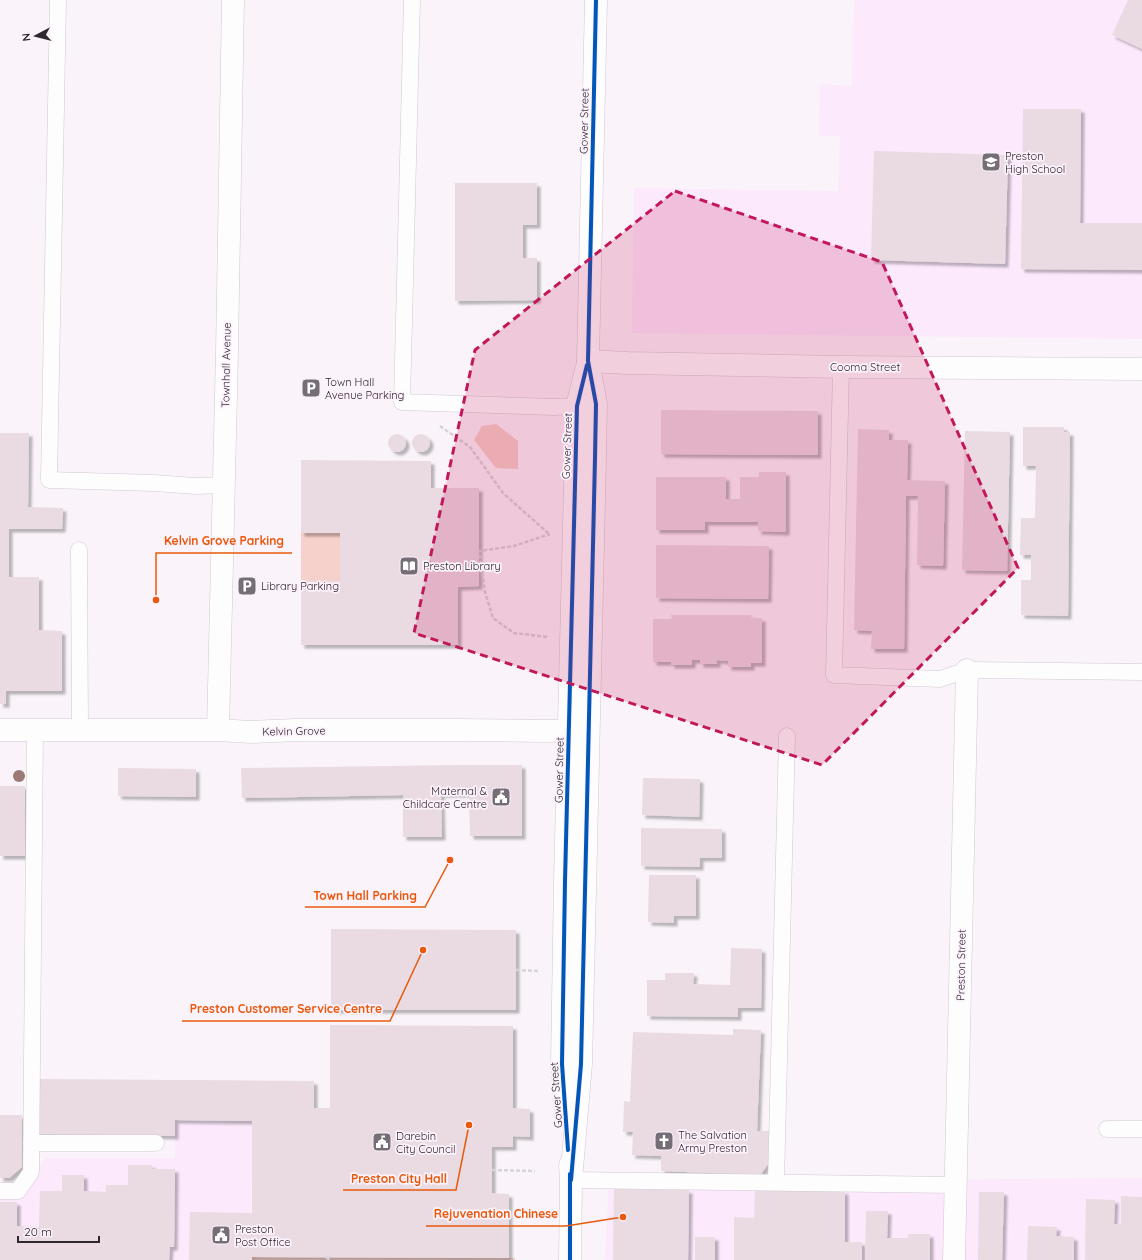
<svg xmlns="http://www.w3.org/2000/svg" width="1142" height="1260" font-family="Quicksand,sans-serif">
  <defs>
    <filter id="shadow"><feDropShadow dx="3.5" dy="3.5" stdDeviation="1" flood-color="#0004"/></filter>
  </defs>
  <rect width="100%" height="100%" fill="#faf4fa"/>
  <path fill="#fce9fc" d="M 854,0 L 1142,0 L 1142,339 L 632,333 L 634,188 L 838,191 L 840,136 L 819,136 L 820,84 L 852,86 Z
    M 175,1120 L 252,1121 L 251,1260 L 0,1260 L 0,1194 L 18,1194 L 46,1158 L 175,1158 Z
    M 1142,1178 L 1142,1260 L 605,1260 L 609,1179 L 776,1181 Z"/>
  <path fill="#f6d0ca" d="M 496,424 L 518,441 L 518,469 L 496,468 L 474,440 L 482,426 Z
    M 301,533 L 340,533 L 340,581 L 301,581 Z
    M 252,1257 L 515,1258 L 515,1260 L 252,1260 Z"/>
  <path fill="#eadae1" filter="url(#shadow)" d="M 1128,0 L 1142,0 L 1142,49 L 1112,35 Z
    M 1023,109 L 1081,109 L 1080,223 L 1142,223 L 1142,270 L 1021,269 Z
    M 874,151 L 1008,155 L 1005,264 L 871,260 Z
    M 455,183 L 537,183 L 537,225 L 523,225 L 523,258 L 537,258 L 537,300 L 455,301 Z
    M 661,410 L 818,411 L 818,455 L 661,454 Z
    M 1023,427 L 1064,427 L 1064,432 L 1070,432 L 1068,616 L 1021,615 L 1021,580 L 1031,580 L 1031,555 L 1020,555 L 1021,518 L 1035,518 L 1036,466 L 1023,466 Z
    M 858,429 L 889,430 L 889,440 L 908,440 L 907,480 L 945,481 L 943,566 L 917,565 L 918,496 L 906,496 L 904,649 L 871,649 L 872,631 L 854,630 Z
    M 965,431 L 1010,432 L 1007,571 L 962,570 Z
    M 0,433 L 29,433 L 28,507 L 63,508 L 62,529 L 9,529 L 9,577 L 39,577 L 39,630 L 62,631 L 62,691 L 6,691 L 6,704 L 0,704 Z
    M388 443a9 9 0 1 1 18 0a9 9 0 1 1-18 0Z
    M412 443a9 9 0 1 1 18 0a9 9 0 1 1-18 0Z
    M 301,460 L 431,461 L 431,488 L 479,488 L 479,586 L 458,587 L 458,645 L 301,645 L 301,581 L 340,581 L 340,533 L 301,533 Z
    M 759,472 L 786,472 L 786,532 L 758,531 L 758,522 L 705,522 L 705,530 L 656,530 L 656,477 L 726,477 L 726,499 L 740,499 L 740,477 L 759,477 Z
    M 656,545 L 769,546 L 768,599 L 656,598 Z
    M 671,615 L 752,615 L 751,618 L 762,618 L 762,663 L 751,663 L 751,667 L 728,667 L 728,661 L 717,660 L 717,664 L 700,664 L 700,660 L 692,660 L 692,665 L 671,665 L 671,662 L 653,662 L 653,619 L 672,619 Z
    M 460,765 L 522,765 L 522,836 L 470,836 L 469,794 L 441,794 L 442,837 L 403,837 L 403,795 L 242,798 L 241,768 Z
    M 118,768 L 196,769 L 196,797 L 118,796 Z
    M 643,778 L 700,779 L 699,817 L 642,815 Z
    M 0,786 L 25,786 L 25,856 L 0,856 Z
    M 641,828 L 722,829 L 722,858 L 700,858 L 700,867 L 641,866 Z
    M 649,875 L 696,875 L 696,916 L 674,916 L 674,923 L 648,922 Z
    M 331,929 L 516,930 L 516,1010 L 331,1010 Z
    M 731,948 L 762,949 L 761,1008 L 738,1008 L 738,1017 L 647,1016 L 647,980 L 665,980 L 665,973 L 694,973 L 693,984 L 730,985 Z
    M 330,1025 L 513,1026 L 513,1108 L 530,1109 L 530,1137 L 513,1136 L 513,1147 L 492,1147 L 492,1193 L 509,1194 L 509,1258 L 252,1257 L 252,1260 L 189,1260 L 190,1212 L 252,1213 L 252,1121 L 175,1120 L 175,1136 L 37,1134 L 38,1079 L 314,1081 L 314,1108 L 330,1108 Z
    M 733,1029 L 761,1030 L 757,1131 L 770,1131 L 769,1163 L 760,1175 L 661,1171 L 661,1156 L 632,1155 L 633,1132 L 623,1132 L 624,1101 L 630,1102 L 633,1032 L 733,1035 Z
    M 0,1115 L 22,1115 L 22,1167 L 9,1178 L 0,1178 Z
    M 128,1165 L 152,1165 L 152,1169 L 175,1169 L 174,1247 L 170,1247 L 169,1260 L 0,1260 L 0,1202 L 17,1202 L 17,1226 L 39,1227 L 40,1191 L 62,1191 L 62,1175 L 84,1175 L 84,1191 L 106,1192 L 106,1185 L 128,1185 Z
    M 614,1189 L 689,1190 L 688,1260 L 613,1260 Z
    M 755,1190 L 845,1191 L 845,1242 L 862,1242 L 862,1260 L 734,1260 L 734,1217 L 754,1218 Z
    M 979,1192 L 1004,1192 L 1002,1260 L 978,1260 Z
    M 1121,1196 L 1142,1197 L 1142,1260 L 1085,1260 L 1086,1199 L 1115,1200 L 1114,1224 L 1121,1224 Z
    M 866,1211 L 888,1211 L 887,1238 L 908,1238 L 908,1234 L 930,1234 L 930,1260 L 865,1260 Z
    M 1028,1226 L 1057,1227 L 1056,1236 L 1074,1237 L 1074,1260 L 1027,1260 Z
    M 695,1237 L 715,1237 L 715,1260 L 695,1260 Z"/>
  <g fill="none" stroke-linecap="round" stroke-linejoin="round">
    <defs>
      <path id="service" d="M 58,0 L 49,480 L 154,483 L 196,486 L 224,485
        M 412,0 L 402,402 L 553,407 L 577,406
        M 841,367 L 834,675 L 940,679 L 967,670 L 1142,672
        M 79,550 L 80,730
        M 1107,1129 L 1142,1129
        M 31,1143 L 156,1143
        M 571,1180 L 956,1185
        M 776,1182 L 787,736
        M 0,1191 L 18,1191 L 31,1172 L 35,730"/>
      <path id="minor" d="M 588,361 L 628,363 L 841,367 L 1142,369
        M 0,730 L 218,730 L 251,732 L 296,730 L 456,730 L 545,731 L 587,730
        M 218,730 L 227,352 L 233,0
        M 954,1260 L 967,670"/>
      <path id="tertiary" d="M 566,1115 L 562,1064 L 565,881 L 577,406 L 586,370
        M 570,1165 L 571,1180 L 570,1260
        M 571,1180 L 581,1064 L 595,458 L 596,404 L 588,361 L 596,0"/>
    </defs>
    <use href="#service" stroke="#d0c8d0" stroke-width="17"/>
    <use href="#minor" stroke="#d0c8d0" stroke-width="23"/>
    <use href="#tertiary" stroke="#d0c8d0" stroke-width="23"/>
    <path stroke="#d7d4d7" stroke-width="2.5" stroke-dasharray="4 2" stroke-linecap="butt" d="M 440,426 L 470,447 L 503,493 L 548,533
      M 547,637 L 514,633 L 493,618 L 485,592 L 479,551 L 514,546 L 550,534
      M 516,970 L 539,971
      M 492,1170 L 535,1171
      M 326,1257 L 330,1260"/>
    <use href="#service" stroke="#fefdfe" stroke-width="16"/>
    <use href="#minor" stroke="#fefdfe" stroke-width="22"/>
    <use href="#tertiary" stroke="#fefdfe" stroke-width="22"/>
    <defs>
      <path id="cycleway" d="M 568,1150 L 562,1064 L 565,881 L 577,406 L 587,365
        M 571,1180 L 581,1064 L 595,458 L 596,404 L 588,361 L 596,0
        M 570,1260 L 570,1174"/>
    </defs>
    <use href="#cycleway" stroke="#fcf2fc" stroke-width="6"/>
    <use href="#cycleway" stroke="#0057b8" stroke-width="4"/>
  </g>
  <circle fill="#9d7a75" cx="19" cy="776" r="6"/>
  <path fill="#c2185b" fill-opacity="0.2" stroke="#c2185b" stroke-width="3" stroke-dasharray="8 5" stroke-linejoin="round" d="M 675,191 L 882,262 L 1018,568 L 822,765 L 414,633 L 475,350 Z"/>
  <defs>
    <symbol id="school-square" viewBox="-11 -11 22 22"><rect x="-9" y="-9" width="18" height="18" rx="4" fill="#766e76" stroke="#fcf2fc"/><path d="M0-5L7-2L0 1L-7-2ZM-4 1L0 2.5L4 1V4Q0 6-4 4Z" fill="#fff"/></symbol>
    <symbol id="parking-square" viewBox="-11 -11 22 22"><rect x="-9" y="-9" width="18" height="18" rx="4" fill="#766e76" stroke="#fcf2fc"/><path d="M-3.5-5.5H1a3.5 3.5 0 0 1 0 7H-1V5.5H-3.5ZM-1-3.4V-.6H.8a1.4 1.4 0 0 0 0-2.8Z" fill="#fff"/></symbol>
    <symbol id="library-square" viewBox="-11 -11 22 22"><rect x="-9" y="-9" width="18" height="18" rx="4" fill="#766e76" stroke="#fcf2fc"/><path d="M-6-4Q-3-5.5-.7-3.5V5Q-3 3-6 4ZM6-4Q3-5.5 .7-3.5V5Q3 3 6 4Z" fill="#fff"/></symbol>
    <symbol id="civic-square" viewBox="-11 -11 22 22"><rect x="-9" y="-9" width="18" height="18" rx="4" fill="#766e76" stroke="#fcf2fc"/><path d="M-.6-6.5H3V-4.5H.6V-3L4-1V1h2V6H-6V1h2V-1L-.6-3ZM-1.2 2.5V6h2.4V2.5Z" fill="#fff"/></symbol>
    <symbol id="church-square" viewBox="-11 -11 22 22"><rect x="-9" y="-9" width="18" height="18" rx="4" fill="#766e76" stroke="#fcf2fc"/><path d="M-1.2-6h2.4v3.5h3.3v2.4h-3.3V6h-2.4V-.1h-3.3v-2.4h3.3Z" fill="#fff"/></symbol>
  </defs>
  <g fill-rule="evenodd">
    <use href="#school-square" x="980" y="151" width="22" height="22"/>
    <use href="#parking-square" x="300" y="377" width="22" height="22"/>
    <use href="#library-square" x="398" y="555" width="22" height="22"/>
    <use href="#parking-square" x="236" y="575" width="22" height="22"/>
    <use href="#civic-square" x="490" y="786" width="22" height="22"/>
    <use href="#church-square" x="653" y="1130" width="22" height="22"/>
    <use href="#civic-square" x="371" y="1131" width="22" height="22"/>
    <use href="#civic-square" x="210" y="1224" width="22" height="22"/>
  </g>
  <g text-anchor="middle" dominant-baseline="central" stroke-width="3.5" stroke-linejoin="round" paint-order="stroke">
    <g font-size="11" fill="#2f262f" stroke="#fcf2fc">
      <text transform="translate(584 121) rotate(-89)">Gower Street</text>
      <text transform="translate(226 365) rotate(-89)">Townhall Avenue</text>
      <text x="865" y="367">Cooma Street</text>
      <text transform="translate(567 446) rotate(-88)">Gower Street</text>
      <text transform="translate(294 731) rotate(-1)">Kelvin Grove</text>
      <text transform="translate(559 770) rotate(-89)">Gower Street</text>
      <text transform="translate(961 965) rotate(-89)">Preston Street</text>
      <text transform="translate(556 1095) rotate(-94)">Gower Street</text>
    </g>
    <g font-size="11" fill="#2f262f" stroke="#fcf2fc" text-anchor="start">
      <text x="1005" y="156">Preston<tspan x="1005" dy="13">High School</tspan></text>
      <text x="325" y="382">Town Hall<tspan x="325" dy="13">Avenue Parking</tspan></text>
      <text x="423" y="566">Preston Library</text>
      <text x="261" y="586">Library Parking</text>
      <text x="487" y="791" text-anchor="end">Maternal &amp;<tspan x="487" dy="13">Childcare Centre</tspan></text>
      <text x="678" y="1135">The Salvation<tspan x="678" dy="13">Army Preston</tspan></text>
      <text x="396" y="1136">Darebin<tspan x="396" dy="13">City Council</tspan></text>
      <text x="235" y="1229">Preston<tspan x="235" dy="13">Post Office</tspan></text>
    </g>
  </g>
  <path fill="none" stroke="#e8590c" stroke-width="1.5" d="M156 600L156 553H292M450 860L425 907H305M423 950L390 1021H182M469 1125L456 1190H343M623 1217L566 1226H426"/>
  <g fill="#e8590c" stroke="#fcf2fc" stroke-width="1.5">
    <circle cx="156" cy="600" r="4"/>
    <circle cx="450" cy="860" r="4"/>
    <circle cx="423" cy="950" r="4"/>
    <circle cx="469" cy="1125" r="4"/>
    <circle cx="623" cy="1217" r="4"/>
  </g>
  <g font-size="12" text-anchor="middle" font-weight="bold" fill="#e8590c" stroke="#fcf2fc" stroke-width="3.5" stroke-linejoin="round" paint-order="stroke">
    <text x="224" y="545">Kelvin Grove Parking</text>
    <text x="365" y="900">Town Hall Parking</text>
    <text x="286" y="1013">Preston Customer Service Centre</text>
    <text x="399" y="1183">Preston City Hall</text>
    <text x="496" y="1218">Rejuvenation Chinese</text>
  </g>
  <g transform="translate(36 36) rotate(263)" stroke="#fcf2fc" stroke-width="3" paint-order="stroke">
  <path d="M0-3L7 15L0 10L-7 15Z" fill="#2f262f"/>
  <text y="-6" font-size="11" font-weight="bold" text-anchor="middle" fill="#2f262f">N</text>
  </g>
  <path d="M18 1236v6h81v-6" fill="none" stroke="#2f262f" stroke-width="2"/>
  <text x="24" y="1236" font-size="12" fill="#2f262f" stroke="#fcf2fc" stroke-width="3" paint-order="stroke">20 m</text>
</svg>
